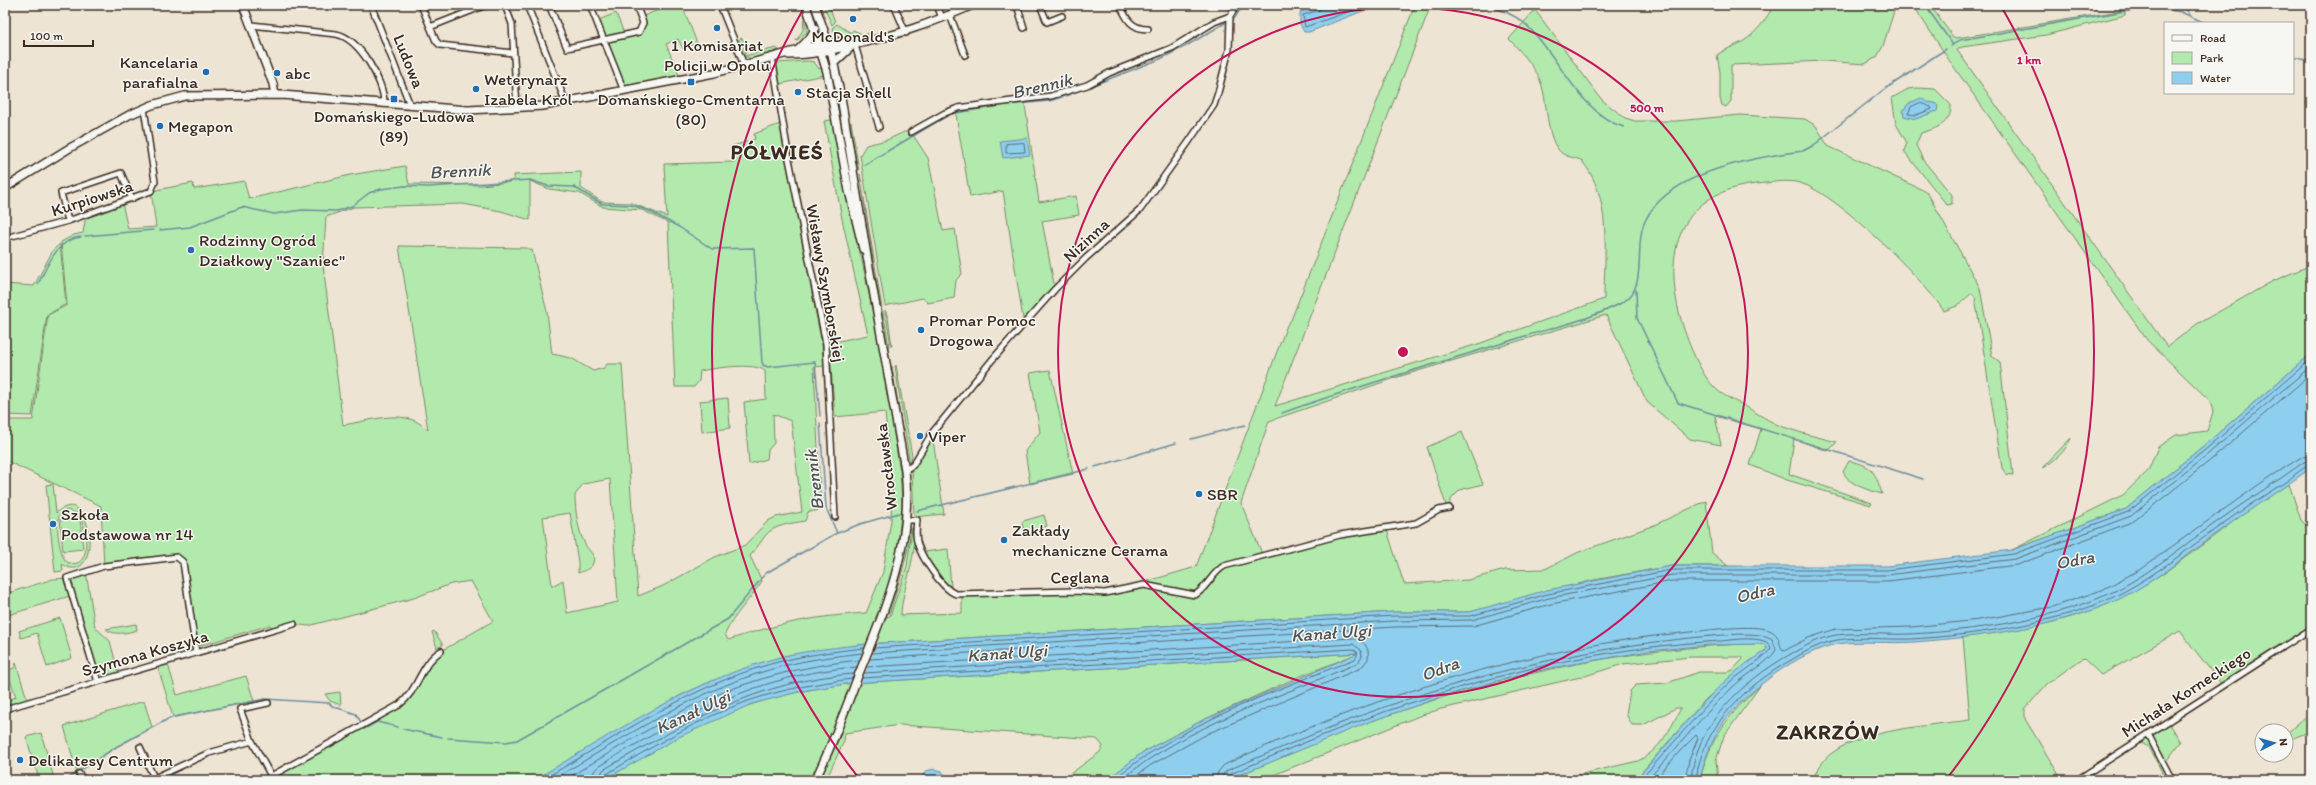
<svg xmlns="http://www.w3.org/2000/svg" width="2316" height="785" font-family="Itim,sans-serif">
  <rect width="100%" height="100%" fill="#eee4d4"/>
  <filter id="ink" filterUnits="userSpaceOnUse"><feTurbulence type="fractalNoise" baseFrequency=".025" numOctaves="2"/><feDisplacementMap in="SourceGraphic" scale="8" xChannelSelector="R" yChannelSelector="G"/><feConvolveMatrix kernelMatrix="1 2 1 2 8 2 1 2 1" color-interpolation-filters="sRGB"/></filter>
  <g filter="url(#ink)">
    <path fill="#b2eaad" stroke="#768a66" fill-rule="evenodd" d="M 665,5 L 682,5 L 697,43 L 683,49 L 678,39 L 666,44 L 681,80 L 624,91 L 596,21 L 616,13 L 625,36 L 639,32 L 641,17 L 666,7 Z
      M 1415,5 L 1431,5 L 1275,406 L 1478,344 L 1604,299 C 1604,254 1613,197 1581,160 C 1575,158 1568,157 1563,154 C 1544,141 1549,98 1539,78 C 1532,63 1520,51 1509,39 L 1535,10 L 1602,100 L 1625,118 L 1635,121 L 1676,121 L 1740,115 L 1805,119 L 1816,126 L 1828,146 L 1927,192 L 1980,288 L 1992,356 L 2000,362 L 2013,475 L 2006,474 L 2002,468 L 1975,297 L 1972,293 L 1957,306 L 1944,311 C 1922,278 1838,194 1800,183 C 1786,179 1770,183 1756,184 C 1683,192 1663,246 1679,312 C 1684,333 1698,370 1713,386 C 1721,395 1733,400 1743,405 C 1754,411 1765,419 1776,424 C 1795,432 1817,437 1837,442 L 1828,451 L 1794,439 L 1789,474 L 1872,503 L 1871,505 L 1787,480 L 1750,465 L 1761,429 L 1715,416 L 1721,445 L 1690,439 L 1647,402 L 1606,315 L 1401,376 L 1269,421 L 1241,503 L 1263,556 L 1340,535 L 1386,527 L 1404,584 L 1468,580 L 1505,570 L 1545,569 L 1579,552 L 1652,526 L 1706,501 L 1712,553 L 1728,566 L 1671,566 L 1594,580 L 1470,612 L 1394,612 L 866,644 L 785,656 L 712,681 L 681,695 L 534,780 L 264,780 L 399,705 L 436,654 L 493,621 L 471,581 L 451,584 L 414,598 L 308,626 L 294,624 L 272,630 L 270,625 L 195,647 L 181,559 L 104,566 L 101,506 L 5,460 L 5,420 L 33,420 L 48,315 L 67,305 L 61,242 L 74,235 L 83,233 L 86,215 L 122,203 L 128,229 L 156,227 L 151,191 L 193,183 L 194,189 L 244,181 L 249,199 L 350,175 L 405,166 L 409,184 L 481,185 L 509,182 L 514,179 L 514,175 L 581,172 L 581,188 L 602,202 L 631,203 L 667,217 L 664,164 L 734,162 L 730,147 L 755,139 L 754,134 L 780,124 L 822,345 L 824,366 L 814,367 L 821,510 L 808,512 L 805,521 C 793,523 773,525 765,536 C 760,543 756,549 750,556 L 762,581 C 750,600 734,614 725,634 L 728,640 C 776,624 815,616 866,613 L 883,572 L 891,520 L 892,490 L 885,412 L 835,417 L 829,343 L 868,335 L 842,219 L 824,121 L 831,120 L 833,122 L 879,342 L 900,471 L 902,505 L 897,553 L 885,595 L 875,619 L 890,616 L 907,566 L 912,528 C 921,547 901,592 901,615 L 962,613 L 962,595 L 1098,593 L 1131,586 L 1196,567 L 1287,325 L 1291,320 ZM 530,181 L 549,189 L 579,193 L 603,207 L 642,210 L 668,223 L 675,387 L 694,387 L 699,381 L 700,371 C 715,368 754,362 765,371 L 766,399 L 744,402 L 749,464 L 767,459 L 768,450 L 774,443 L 773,414 L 791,421 L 802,512 L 776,517 L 768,521 L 745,545 L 715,557 L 663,586 L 638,596 L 622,364 L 607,364 L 604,368 L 593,371 L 571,358 L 552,354 L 547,312 L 532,250 L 527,248 L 399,246 L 428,430 C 424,427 419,422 413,420 C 393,412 363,422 343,425 L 323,265 L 326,217 L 354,207 L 463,204 L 501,211 L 530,220 ZM 610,479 L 618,602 L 567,613 L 563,580 L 552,586 L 543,517 L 570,513 L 578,562 L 578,573 C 583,571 591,569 593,563 C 596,554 588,551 585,544 C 578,531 575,510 575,495 L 583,484 Z
      M 1774,5 L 1896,5 L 1883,46 L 1877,57 L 1865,64 L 1824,61 L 1731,65 L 1731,101 L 1726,107 L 1722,105 L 1720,99 L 1720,72 L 1717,55 C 1725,49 1733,47 1742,42 C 1756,34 1766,19 1774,5 Z
      M 1913,5 L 1930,5 L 1953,37 L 1957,38 L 2125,10 L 2125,15 L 2046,35 L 1962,47 L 1957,50 L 2167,347 L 2197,324 L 2273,281 L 2311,265 L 2311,354 L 2202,447 L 2126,509 L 2012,550 L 2123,495 L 2148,471 L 2158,447 L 2176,435 L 2207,431 L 2213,412 L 2210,401 L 2147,340 L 1949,60 Z
      M 827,6 L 830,8 L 835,22 L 832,25 L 824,7 Z
      M 804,19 L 807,32 L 796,41 L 803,30 Z
      M 837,24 L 851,33 L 853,30 L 862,34 L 862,36 L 869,33 L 870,38 L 838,37 L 832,28 Z
      M 741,38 L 745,41 L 742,42 L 746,53 L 743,54 L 738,42 Z
      M 776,48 L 779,50 L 751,59 L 745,56 Z
      M 827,57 L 828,57 L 861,227 Z
      M 809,61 L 814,62 L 819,69 L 822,68 L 825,75 L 779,84 L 776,63 Z
      M 1917,88 L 1935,89 L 1951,105 C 1952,124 1935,129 1921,133 L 1916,145 L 1923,160 L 1952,195 L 1952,204 L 1947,205 L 1904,151 L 1907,143 L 1896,124 L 1892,98 L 1908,89 Z
      M 1024,98 L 1039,202 L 1076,196 L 1079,215 L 1042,221 L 1055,289 L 1024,325 L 1003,191 L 970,197 L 955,109 Z
      M 851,122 L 859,170 L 857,171 L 851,134 Z
      M 904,132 L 911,132 L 928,158 L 943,231 L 955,229 L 962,274 L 956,280 L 954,298 L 928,303 L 923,298 L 885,306 L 860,155 L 866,145 L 887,140 Z
      M 860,174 L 882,308 L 880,306 Z
      M 60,244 L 66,304 L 47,315 L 32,416 L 5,415 L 5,284 L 34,286 L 53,250 Z
      M 885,310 L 888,317 L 892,346 L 891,346 Z
      M 881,311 L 883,311 L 889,347 L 887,347 Z
      M 896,365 L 912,456 L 910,464 L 895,366 Z
      M 892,366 L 908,466 L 891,367 Z
      M 1050,370 L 1073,474 L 1030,484 L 1025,451 L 1040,432 L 1030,373 Z
      M 728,398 L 730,428 L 702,432 L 700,401 Z
      M 1462,432 L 1483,484 L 1460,490 L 1452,498 L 1447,508 L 1427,447 Z
      M 932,433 L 944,514 L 914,517 L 912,469 Z
      M 2071,438 C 2067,450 2053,463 2042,468 Z
      M 1849,461 C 1872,465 1875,471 1882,494 C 1869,490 1850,486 1843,472 Z
      M 53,484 L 56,513 C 95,478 103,591 62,564 L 63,571 L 55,572 L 46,485 ZM 66,510 L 77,513 C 87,522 94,573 67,562 C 60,558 55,524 59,516 C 61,513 63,512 66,510 Z
      M 2289,484 L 2301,520 L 2311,531 L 2311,629 L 2222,685 L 2180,631 L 2101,675 L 2083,658 L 2047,684 L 2025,709 L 2025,719 L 2062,780 L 1812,780 C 1817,771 1823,759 1832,753 C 1862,730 1932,725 1970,720 L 1963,637 C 2012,631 2061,624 2107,604 C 2174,576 2226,520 2289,484 Z
      M 1044,515 L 1047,526 L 1025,533 L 1022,524 L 1023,521 Z
      M 80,517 L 83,549 L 63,551 L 60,519 Z
      M 909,526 C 915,536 894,598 890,612 L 886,615 L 901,571 Z
      M 948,549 L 951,587 L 944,582 L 924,552 Z
      M 86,572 L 95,627 L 110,641 L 119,675 L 98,682 L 73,595 L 5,616 L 5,594 L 53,579 L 67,578 Z
      M 60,618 L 72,658 L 47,667 L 37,633 L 21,638 L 19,631 Z
      M 136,624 L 137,630 C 127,633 114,636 106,629 Z
      M 434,631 L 443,645 L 437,648 L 432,632 Z
      M 1743,644 L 1764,644 L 1767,649 L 1729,678 L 1704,701 L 1635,780 L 1556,780 L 1638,761 C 1660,750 1670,730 1681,708 L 1676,708 L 1643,725 L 1632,725 L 1626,714 L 1630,691 L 1636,685 L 1667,683 L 1699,672 L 1728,672 L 1733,670 L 1743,659 L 1742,657 L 1691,657 L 1623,664 L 1585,676 L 1441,709 L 1419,716 L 1261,780 L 1227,780 C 1274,761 1321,739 1369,722 C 1490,678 1614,650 1743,644 Z
      M 1359,653 L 1298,677 L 1203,720 L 1143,752 L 1107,780 L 1062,780 L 1100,752 L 1103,746 L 1097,739 L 900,725 L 845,733 L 844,741 L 826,780 L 820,780 L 841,734 L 832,734 L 811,780 L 604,780 C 652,752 700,721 753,704 C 786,693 818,688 852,683 Z
      M 167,661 L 177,695 L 246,676 L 254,701 L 173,717 L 157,664 Z
      M 16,663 L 28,702 L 5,709 L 5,701 L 16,697 L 7,671 L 14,668 Z
      M 1760,686 L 1724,736 L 1716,760 L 1718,780 L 1700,780 C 1709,740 1729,713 1760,686 Z
      M 340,692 L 341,705 L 330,701 L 325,694 Z
      M 144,701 L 152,727 L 116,747 L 81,770 L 76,770 L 64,726 Z
      M 2311,712 L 2311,731 L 2286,741 L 2286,734 Z
      M 2168,721 L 2181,742 L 2164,764 L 2172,780 L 2166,780 L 2149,747 L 2137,741 Z
      M 41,733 L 53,775 L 55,780 L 38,780 L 39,779 L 26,737 Z"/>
    <path fill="#8ecff0" stroke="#6d8d9c" d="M 1325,5 L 1399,5 L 1363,11 L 1309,32 L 1304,32 L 1300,24 L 1300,12 Z
      M 1921,98 L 1927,102 L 1935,103 L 1938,106 L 1937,111 L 1916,119 L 1904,116 L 1903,111 L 1908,104 Z
      M 1027,138 L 1030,155 L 1003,158 L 1000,141 Z
      M 2311,354 L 2311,468 C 2281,490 2249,510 2218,532 C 2182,558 2148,588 2106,605 C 2045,629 1979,637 1914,642 C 1889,644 1862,640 1838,644 C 1800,650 1744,693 1723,723 C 1711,741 1704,760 1700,780 L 1635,780 C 1677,736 1712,683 1765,651 L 1767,648 L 1764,644 L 1709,645 L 1648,651 L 1551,668 L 1497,681 L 1444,696 L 1369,722 L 1227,780 L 1107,780 L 1143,752 L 1203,720 L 1358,653 L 852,683 L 802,691 L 752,704 L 681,736 L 604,780 L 534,780 C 614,733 693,679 784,656 C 811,650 839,647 866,644 L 1394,612 L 1470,612 L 1547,590 L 1671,566 L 1887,566 L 2012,550 L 2126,509 L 2202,447 Z
      M 934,769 L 942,771 L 948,780 L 920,780 L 926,771 Z"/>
    <path fill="#eee4d4" d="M 866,642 L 878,642 L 861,684 L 849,685 Z"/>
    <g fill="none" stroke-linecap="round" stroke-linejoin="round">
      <path stroke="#5c6c72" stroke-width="1" d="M 1323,5 L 1320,10 L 1303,15 L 1305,27 L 1362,7 L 1373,5
        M 1920,103 L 1931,107 L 1932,109 L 1916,115 L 1908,114 L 1911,107 Z
        M 1024,143 L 1025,152 L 1006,153 L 1006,144 Z
        M 874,648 L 1394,616 L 1471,616 L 1548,594 L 1671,570 L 1887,570 L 2014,554 L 2128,512 L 2205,450 L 2311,359
        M 872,653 L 1394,621 L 1472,620 L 1549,598 L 1672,575 L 1887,575 L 2015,559 L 2131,516 L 2208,454 L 2311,366
        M 870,659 L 1395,627 L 1473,626 L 1551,604 L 1672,581 L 1888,581 L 2017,565 L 2134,521 L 2212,459 L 2311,374
        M 867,667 L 1352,638 C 1364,640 1370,647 1368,659 L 1361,668 L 1209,733 L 1151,765 L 1130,780
        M 864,673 L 1353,644 L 1361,650 L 1362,657 L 1358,663 C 1280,697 1187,725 1121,780
        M 862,678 L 1353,649 L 1357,652 L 1357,656 L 1355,659 C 1275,691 1179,725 1113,780
        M 542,780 C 620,735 697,681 786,660 C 812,654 838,651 864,648
        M 552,780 C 627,736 701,686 787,665 C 811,659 837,656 862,653
        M 564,780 C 605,756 645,730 688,708 C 742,681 800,666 860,660
        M 592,780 L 594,771 L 599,766 C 679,718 761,673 857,667
        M 598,780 L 603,770 C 681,725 761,679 854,674
        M 603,780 L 605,775 C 652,747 699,718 751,700 C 784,689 818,683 852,679
        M 1216,780 L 1218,772 L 1224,765 C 1371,696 1529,647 1691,632 C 1709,630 1753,624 1769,630 C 1782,635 1778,647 1784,651 L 1808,638 L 1836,629 L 1912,627 L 1979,620 L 2052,607 L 2102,590 L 2139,570 L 2261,483 L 2303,456 L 2311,454
        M 1222,780 L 1223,774 L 1228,770 C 1274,751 1319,731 1365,714 C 1474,674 1585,648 1700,637 C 1716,636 1760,630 1772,639 L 1776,649 C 1774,659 1744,676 1735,685 C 1703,714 1677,749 1647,780
        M 1227,780 L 1230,774 C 1257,763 1283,751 1311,740 C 1441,687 1579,648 1721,641 C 1732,640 1768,634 1771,648 C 1768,655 1739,675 1731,681 C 1698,712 1671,747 1640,780
        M 1655,780 L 1680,751 L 1696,735 L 1698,738 L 1689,760 L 1685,780
        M 1691,780 C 1695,724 1744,681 1789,655 C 1804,647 1820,637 1837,635 C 1860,632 1886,635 1910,634 C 1971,631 2048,620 2104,596 C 2144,579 2178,549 2214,524 C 2244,502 2275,483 2304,462 L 2311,460
        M 1696,780 C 1702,725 1748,684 1793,659 C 1806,651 1821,643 1837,640 C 1859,636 1887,640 1910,639 C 1969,636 2053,624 2107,600 C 2147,582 2181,554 2217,528 C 2240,511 2263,496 2287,481 C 2294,476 2302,467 2311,465"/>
      <path stroke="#6d8d9c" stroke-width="1.5" d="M 1487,5 C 1499,9 1513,14 1523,22 C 1555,49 1582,117 1624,127
        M 1925,5 L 1953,45
        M 2184,5 L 2190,15
        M 1234,19 L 1243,5
        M 1951,46 L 1960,40 L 2120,12 L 2158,8 L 2181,12 L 2205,23
        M 2293,57 L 2311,61
        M 864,165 L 950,114 L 1004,105 L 1049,101 L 1068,95 L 1160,59 L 1186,46 L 1225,23
        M 160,230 L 190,227 L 242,207 L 274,214 L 302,210 L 337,211 L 352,206 L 369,193 L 381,189 L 404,186 L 429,187 L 530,180 L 548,186 L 574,187 L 602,204 L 631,205 L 647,210 L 679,227 L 712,249 L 754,248 L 762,362 L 763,365 L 768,367 L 815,362 L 820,416
        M 85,236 L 153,230
        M 38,284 C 48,265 57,239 81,237
        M 1636,290 L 1637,318 L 1678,403 L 1923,479
        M 1282,413 C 1360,385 1440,363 1519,338 C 1553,327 1591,320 1623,302 C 1647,289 1635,249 1643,226 C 1662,173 1754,157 1803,151 L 1814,145 L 1882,91 L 1946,49
        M 820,423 L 826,508 L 837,533
        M 1191,439 L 1245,425
        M 1095,467 L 1176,443
        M 917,511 L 1089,469
        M 364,727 L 364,729 L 377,722 L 398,727
        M 403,729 L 442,737
        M 448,738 L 506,742 L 517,740 L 728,619 L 766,573 L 835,534 L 860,524 L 899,513
        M 66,780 L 116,747 L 170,718 L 265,699 L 329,703 L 332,706 L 356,714 L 362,724"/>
      <defs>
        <path id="street" d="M 371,5 L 410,105
          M 421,5 L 436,41 L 440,45 L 513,53
          M 505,5 L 512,24 L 517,108
          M 527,5 L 566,103
          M 549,5 L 567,48 L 639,32 L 643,23 L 636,5
          M 590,5 L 624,91
          M 720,5 L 744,65
          M 894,5 L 906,33
          M 937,5 L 942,18
          M 1017,5 L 1024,28
          M 1040,5 L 1047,22 L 1062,16
          M 1120,5 C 1126,18 1131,29 1148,29
          M 950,15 L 965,55
          M 251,25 L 336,34 C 359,38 384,81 384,103
          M 430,27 L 486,5
          M 855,45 L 879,127
          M 772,57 L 789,159 L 826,344 L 835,517
          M 911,132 L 945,113 L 958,108 L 1051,96 L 1087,85 L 1109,73 L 1172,48 L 1214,22 L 1230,16
          M 68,221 L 61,193 L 121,173 L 132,199
          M 5,238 L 68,221 L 151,191 L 155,182 L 144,108
          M 905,470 L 913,465 L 932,433 L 992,360 L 1055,289 L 1086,258 L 1140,210 L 1188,143 L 1214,105 L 1218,93 L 1229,50 L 1230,16 L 1237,5
          M 906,520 L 917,520 C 916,529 915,537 918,545 C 922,558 943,590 956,594 L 1075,591 L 1105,593 L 1144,585 L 1195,595 C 1207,588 1211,574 1224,566 L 1340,535 L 1416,523 L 1439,510 L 1449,508
          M 98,682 L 67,578 L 104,566 L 177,557 L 183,562 L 196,653
          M 5,709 L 294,624
          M 2148,734 L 2172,780
          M 252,741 L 240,709 L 268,703
          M 140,747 L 154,778
          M 79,774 L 84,780
          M 150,780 L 209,753 L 252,741 L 271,776
          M 264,780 L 399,705 C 419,690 420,664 441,651
          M 2077,780 L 2311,629"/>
        <path id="secondary" d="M 243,5 L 273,84 L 275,95
          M 806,5 L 827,72 L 849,191 L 863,249
          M 799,49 L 810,38 L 815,29
          M 789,55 C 811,55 832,50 853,45 C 898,35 932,23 973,5
          M 834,63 L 850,48
          M 5,188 L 68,149 L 129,115 L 152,105 L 185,96 L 282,95 L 468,110 L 543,106 L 714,73 L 810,47 L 835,42 L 853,45
          M 815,780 C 832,746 845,711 858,676 C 885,609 914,544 905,470 L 867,256 L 841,97 L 831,51 L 815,5"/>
      </defs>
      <use href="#street" stroke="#3b2a1e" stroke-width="8"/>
      <use href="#secondary" stroke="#3b2a1e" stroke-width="10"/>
      <use href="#street" stroke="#f6f6f2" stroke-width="5"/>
      <use href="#secondary" stroke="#f6f6f2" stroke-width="7"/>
    </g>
  </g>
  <g fill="none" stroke="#c2185b" stroke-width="2">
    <circle cx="1403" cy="352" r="345"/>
    <path d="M858 777A691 691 0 0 1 805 6M2001 6A691 691 0 0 1 1948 777"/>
  </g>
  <g fill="#1f6fb2" stroke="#f6f6f2" stroke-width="1.5">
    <circle cx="853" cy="19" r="4"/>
    <circle cx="717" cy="28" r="4"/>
    <circle cx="206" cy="72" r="4"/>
    <circle cx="277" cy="73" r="4"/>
    <rect x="687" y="78" width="8" height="8" rx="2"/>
    <circle cx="476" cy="89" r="4"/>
    <circle cx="798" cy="92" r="4"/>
    <rect x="390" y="95" width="8" height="8" rx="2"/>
    <circle cx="160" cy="126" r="4"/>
    <circle cx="191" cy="250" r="4"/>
    <circle cx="921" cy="330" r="4"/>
    <circle cx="920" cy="436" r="4"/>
    <circle cx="1199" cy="494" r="4"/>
    <circle cx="53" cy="524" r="4"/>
    <circle cx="1004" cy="540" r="4"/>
    <circle cx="20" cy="760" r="4"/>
  </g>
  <g text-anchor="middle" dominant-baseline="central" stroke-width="3" stroke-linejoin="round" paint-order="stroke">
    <g font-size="17" fill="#3b2a1e" stroke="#f6f6f2" text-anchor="start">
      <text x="853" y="36" text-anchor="middle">McDonald's</text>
      <text x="717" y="45" text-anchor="middle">1 Komisariat<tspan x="717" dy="20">Policji w Opolu</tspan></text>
      <text x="198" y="62" text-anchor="end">Kancelaria<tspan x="198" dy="20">parafialna</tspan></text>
      <text x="285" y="73">abc</text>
      <text x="484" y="79">Weterynarz<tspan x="484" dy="20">Izabela Król</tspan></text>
      <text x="806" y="92">Stacja Shell</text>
      <text x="691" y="99" text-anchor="middle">Domańskiego-Cmentarna<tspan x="691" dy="20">(80)</tspan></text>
      <text x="394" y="116" text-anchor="middle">Domańskiego-Ludowa<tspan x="394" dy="20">(89)</tspan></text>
      <text x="168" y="126">Megapon</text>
      <text x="199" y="240">Rodzinny Ogród<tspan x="199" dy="20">Działkowy "Szaniec"</tspan></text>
      <text x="929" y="320">Promar Pomoc<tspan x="929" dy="20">Drogowa</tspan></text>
      <text x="928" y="436">Viper</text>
      <text x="1207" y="494">SBR</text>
      <text x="61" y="514">Szkoła<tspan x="61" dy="20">Podstawowa nr 14</tspan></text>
      <text x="1012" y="530">Zakłady<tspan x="1012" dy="20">mechaniczne Cerama</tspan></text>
      <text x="28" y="760">Delikatesy Centrum</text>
    </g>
    <g font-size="17" fill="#3b2a1e" stroke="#f6f6f2">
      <text transform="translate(409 61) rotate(68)">Ludowa</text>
      <text transform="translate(92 198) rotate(-18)">Kurpiowska</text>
      <text transform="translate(1086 240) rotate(-43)">Nizinna</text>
      <text transform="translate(826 283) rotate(80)">Wisławy Szymborskiej</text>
      <text transform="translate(886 467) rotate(-97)">Wrocławska</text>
      <text transform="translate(1080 577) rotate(-1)">Ceglana</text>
      <text transform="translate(145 653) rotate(-16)">Szymona Koszyka</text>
      <text transform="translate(2186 692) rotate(-33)">Michała Korneckiego</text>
    </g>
    <g font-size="18" font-style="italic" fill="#505352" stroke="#f6f6f2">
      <text transform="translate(1042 86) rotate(-13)">Brennik</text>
      <text transform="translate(460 171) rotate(-3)">Brennik</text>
      <text transform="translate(814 480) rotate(-97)">Brennik</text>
      <text transform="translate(2075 560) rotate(-11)">Odra</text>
      <text transform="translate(1755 593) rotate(-13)">Odra</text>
      <text transform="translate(1331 633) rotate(-4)">Kanał Ulgi</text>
      <text transform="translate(1007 653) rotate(-4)">Kanał Ulgi</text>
      <text transform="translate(1440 669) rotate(-21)">Odra</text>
      <text transform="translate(693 712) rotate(-25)">Kanał Ulgi</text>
    </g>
    <g font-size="21" font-weight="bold" letter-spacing="1" fill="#3b2a1e" stroke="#f6f6f2">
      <text x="777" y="151">PÓŁWIEŚ</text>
      <text x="1828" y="731">ZAKRZÓW</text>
    </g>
  </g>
  <circle cx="1403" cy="352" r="6" fill="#c2185b" stroke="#f6f6f2" stroke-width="2"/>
  <g font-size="12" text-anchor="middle" font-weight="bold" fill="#c2185b" stroke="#f6f6f2" stroke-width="3" stroke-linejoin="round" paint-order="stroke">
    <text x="2029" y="64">1 km</text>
    <text x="1647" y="112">500 m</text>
  </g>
  <rect width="2316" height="785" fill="none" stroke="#f6f6f2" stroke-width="20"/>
  <rect x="10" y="10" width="2296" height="765" fill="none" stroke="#3b2a1e" stroke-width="1.5" filter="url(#ink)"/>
  <rect x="2164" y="22" width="130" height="72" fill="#f6f6f2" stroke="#aba49d"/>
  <rect x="2172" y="35" width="20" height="6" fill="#f6f6f2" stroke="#aba49d"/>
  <text x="2200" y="42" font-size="12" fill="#3b2a1e">Road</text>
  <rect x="2172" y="52" width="20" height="12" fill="#b2eaad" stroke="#aba49d"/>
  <text x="2200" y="62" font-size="12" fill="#3b2a1e">Park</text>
  <rect x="2172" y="72" width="20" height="12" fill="#8ecff0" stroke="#aba49d"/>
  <text x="2200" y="82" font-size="12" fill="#3b2a1e">Water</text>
  <g transform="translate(2274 743) rotate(84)"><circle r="19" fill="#f6f6f2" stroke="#aba49d"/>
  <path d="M0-3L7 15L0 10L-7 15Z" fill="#1f6fb2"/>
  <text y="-6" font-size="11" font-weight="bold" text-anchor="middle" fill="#3b2a1e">N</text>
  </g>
  <path d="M24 40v6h69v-6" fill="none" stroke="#3b2a1e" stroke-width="2"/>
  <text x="30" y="40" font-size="12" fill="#3b2a1e" stroke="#f6f6f2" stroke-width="3" paint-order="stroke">100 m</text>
</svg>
